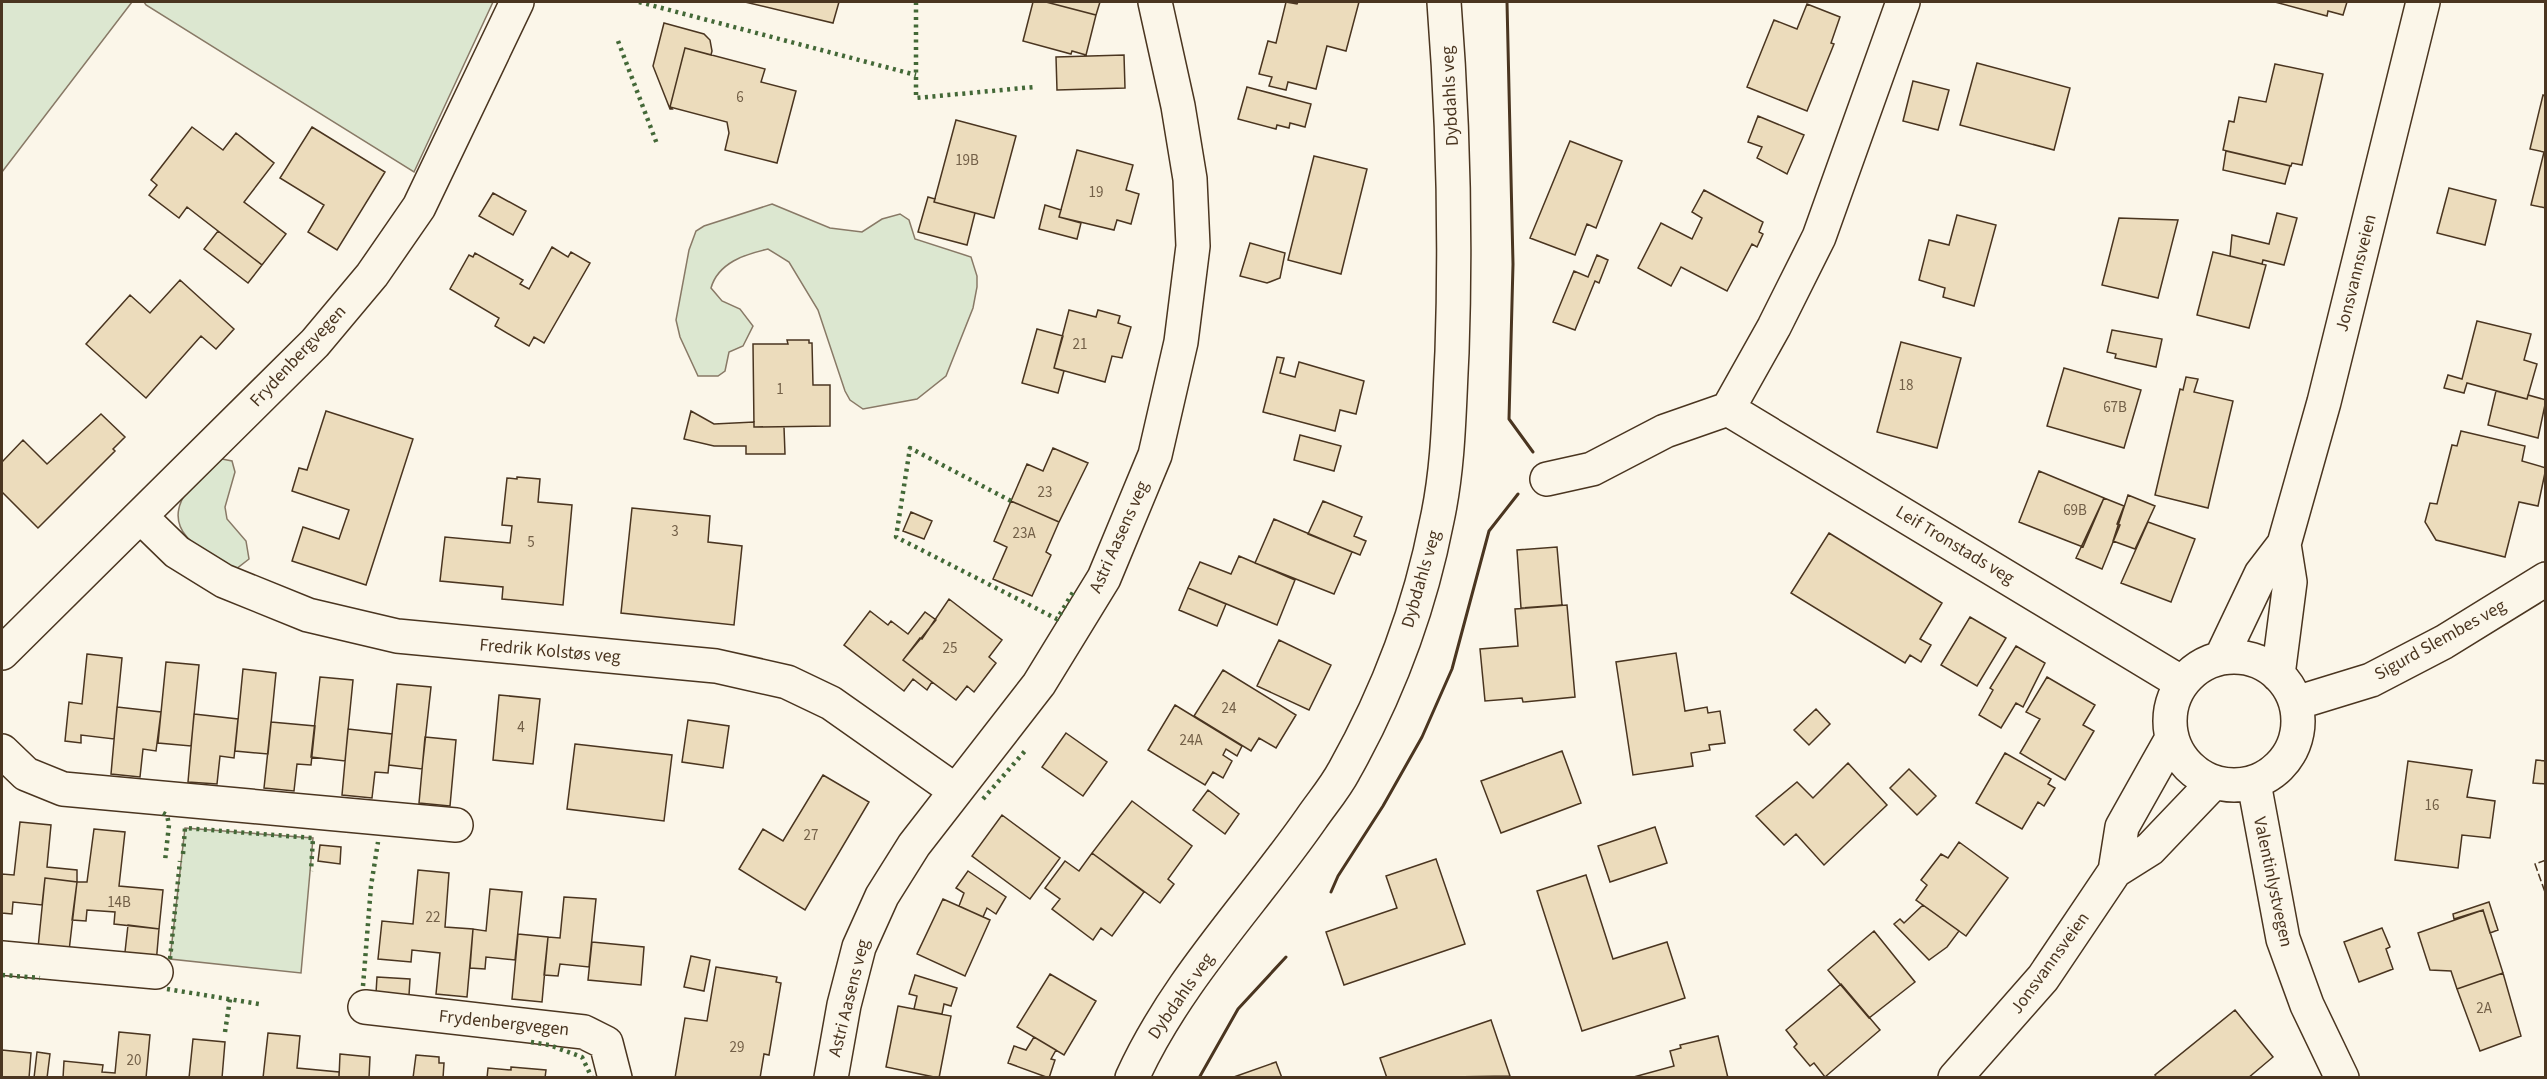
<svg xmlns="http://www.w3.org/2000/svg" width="2547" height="1079" font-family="'Source Sans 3',sans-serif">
  <rect width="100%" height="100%" fill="#fbf6e9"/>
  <path fill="#dce7d0" stroke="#887966" stroke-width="1.5" d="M 2,2 L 132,2 L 2,172 Z
    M 144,2 L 493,2 L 414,172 L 146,5 Z
    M 772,204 L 830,228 L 862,232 L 882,219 L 900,214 L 909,220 L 915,239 L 971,257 L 977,276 L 977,287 L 973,308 L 946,376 L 917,399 L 863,409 L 850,400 L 845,391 L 818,310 L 789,262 L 768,249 C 745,254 718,263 711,288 L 722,301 L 740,309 L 753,326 L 743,346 L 729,352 L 725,371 L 718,376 L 698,376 L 680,337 L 676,320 L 689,250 L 696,231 L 704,226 Z
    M 222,459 L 232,461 L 235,472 L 225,507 L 227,519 L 246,541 L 249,559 L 236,569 C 206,553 158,533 187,491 C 196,479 211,469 222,459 Z
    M 185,828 L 313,838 L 301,973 L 170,959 Z"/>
  <path fill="#ecdcbc" stroke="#4a3520" stroke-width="1.5" d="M 745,2 L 839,2 L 833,23 Z
    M 1033,2 L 1046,2 L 1096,15 L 1086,55 L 1072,51 L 1071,54 L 1023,41 Z
    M 1046,2 L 1100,2 L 1096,15 Z
    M 1286,2 L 1297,4 L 1298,2 L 1359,2 L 1346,51 L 1327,46 L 1316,89 L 1288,82 L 1286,90 L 1269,86 L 1272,77 L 1259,74 L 1268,41 L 1276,43 Z
    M 2275,2 L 2347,2 L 2343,15 L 2328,11 L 2327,16 Z
    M 1807,4 L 1840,17 L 1831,43 L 1834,44 L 1807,111 L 1747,87 L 1774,20 L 1797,29 Z
    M 664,23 L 704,34 L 710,40 L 712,51 L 711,55 L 685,48 L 670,107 L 672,109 L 670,109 L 653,66 Z
    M 685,48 L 765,69 L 761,82 L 796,91 L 777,163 L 725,150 L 729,133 L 727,122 L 670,107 Z
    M 1124,55 L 1125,88 L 1057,90 L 1056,57 Z
    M 1977,63 L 2070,88 L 2054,150 L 1960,125 Z
    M 2275,64 L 2323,74 L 2302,165 L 2292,163 L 2291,166 L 2223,150 L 2229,121 L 2234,122 L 2239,97 L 2266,102 Z
    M 1913,81 L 1949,90 L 1938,130 L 1903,121 Z
    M 1247,87 L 1311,104 L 1305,127 L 1290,123 L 1289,128 L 1277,125 L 1276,129 L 1238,119 Z
    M 2543,95 L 2546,96 L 2546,208 L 2531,205 L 2544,152 L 2530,149 Z
    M 1758,116 L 1804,135 L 1787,174 L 1757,158 L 1762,147 L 1748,142 Z
    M 956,120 L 1016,136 L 994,218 L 934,202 Z
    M 192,127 L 223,150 L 236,133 L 274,163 L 244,202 L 286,234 L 262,265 L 187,207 L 179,218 L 149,195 L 157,185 L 151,180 Z
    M 312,127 L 385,172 L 337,250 L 308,232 L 324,205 L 280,178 Z
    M 1570,141 L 1622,161 L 1596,228 L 1587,224 L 1575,255 L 1530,238 Z
    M 1077,150 L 1133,165 L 1126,190 L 1139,194 L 1131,224 L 1117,220 L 1114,230 L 1059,217 Z
    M 2226,151 L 2290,166 L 2285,184 L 2223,170 Z
    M 1314,156 L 1367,169 L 1341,274 L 1288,260 Z
    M 2449,188 L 2496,200 L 2485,245 L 2437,233 Z
    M 1704,190 L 1763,222 L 1759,232 L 1763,234 L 1757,247 L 1752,244 L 1727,291 L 1681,267 L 1671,286 L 1638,268 L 1661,223 L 1692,239 L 1702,218 L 1692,212 Z
    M 493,193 L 526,211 L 513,235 L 479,216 Z
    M 928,197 L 935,199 L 934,202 L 975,213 L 967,245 L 918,232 Z
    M 1045,205 L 1061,210 L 1059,217 L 1081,223 L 1077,239 L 1039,229 Z
    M 2277,213 L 2297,218 L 2284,265 L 2263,260 L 2262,264 L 2230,256 L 2232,235 L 2269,244 Z
    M 1957,215 L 1996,225 L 1974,306 L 1943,297 L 1945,288 L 1919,280 L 1929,240 L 1949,245 Z
    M 2119,218 L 2178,220 L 2158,298 L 2102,285 Z
    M 218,231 L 262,265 L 248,283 L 204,249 Z
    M 1250,243 L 1285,253 L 1280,278 L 1267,283 L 1240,276 Z
    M 552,247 L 568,257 L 571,252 L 590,263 L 544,343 L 534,337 L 529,346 L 495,326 L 499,318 L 450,289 L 469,255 L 473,257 L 475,253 L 523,280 L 520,284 L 529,289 Z
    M 2213,252 L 2266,265 L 2249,328 L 2197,315 Z
    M 1597,255 L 1608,260 L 1599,283 L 1595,281 L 1575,330 L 1553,322 L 1574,271 L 1588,277 Z
    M 180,280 L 234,329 L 216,349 L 201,336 L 146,398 L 86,344 L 130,295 L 150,313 Z
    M 1069,310 L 1096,317 L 1098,310 L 1120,316 L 1118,323 L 1131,327 L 1122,358 L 1112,356 L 1105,382 L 1054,368 Z
    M 2477,321 L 2531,334 L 2524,360 L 2537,364 L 2527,399 L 2467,383 L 2464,393 L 2444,388 L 2448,375 L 2462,379 Z
    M 1037,329 L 1063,336 L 1054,368 L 1064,371 L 1058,393 L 1022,383 Z
    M 2112,330 L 2162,339 L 2156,367 L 2115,358 L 2116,354 L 2107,352 Z
    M 787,340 L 809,340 L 809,343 L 812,343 L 813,385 L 830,385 L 830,426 L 754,427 L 753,344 L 788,344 Z
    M 1901,342 L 1961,358 L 1937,448 L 1877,432 Z
    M 1277,357 L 1284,358 L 1280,373 L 1295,377 L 1299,362 L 1364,381 L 1356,414 L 1340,410 L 1335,431 L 1263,412 Z
    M 2064,368 L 2141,390 L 2124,448 L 2047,426 Z
    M 2186,377 L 2198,379 L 2194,392 L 2233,401 L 2208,508 L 2155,495 L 2180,389 L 2183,390 Z
    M 2496,391 L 2527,399 L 2528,395 L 2546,400 L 2538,438 L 2488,425 Z
    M 326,411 L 413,439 L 366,585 L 292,561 L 303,527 L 339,539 L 349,510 L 292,491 L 299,468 L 307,470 Z
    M 691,411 L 714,424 L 754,422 L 754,427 L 784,427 L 785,454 L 746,454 L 746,446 L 714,446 L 684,439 Z
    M 101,414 L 125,437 L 113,449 L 115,451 L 38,528 L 2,492 L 2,462 L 23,440 L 47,464 Z
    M 2461,431 L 2525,446 L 2522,461 L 2546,468 L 2538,506 L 2519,502 L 2505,557 L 2436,540 L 2425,522 L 2430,503 L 2437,504 L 2452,445 L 2457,446 Z
    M 1300,435 L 1341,446 L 1334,471 L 1294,460 Z
    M 1053,448 L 1088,463 L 1059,522 L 1011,501 L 1027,464 L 1043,471 Z
    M 2039,471 L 2104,498 L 2083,547 L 2019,522 Z
    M 517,477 L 540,479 L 538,502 L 572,505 L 563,605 L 502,599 L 503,587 L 440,581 L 445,537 L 510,543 L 512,526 L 502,525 L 507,478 L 517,479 Z
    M 2128,495 L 2155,506 L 2135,549 L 2113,541 Z
    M 2104,498 L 2124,506 L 2117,524 L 2120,525 L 2102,569 L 2076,558 Z
    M 1011,501 L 1059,522 L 1046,552 L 1051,555 L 1032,596 L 993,579 L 1007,547 L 994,541 Z
    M 1323,501 L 1362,517 L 1354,536 L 1366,541 L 1360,555 L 1308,534 Z
    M 632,508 L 710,516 L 708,542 L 742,546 L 734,625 L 621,613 Z
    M 911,512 L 932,521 L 924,539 L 903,531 Z
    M 1274,519 L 1352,552 L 1334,594 L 1255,563 Z
    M 2148,522 L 2195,539 L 2171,602 L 2121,583 Z
    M 1829,533 L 1942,603 L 1920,639 L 1931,645 L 1921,662 L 1910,655 L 1905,663 L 1791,593 Z
    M 1557,547 L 1562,605 L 1521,608 L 1517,550 Z
    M 1239,556 L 1295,580 L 1277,625 L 1188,588 L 1200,562 L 1231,574 Z
    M 1188,588 L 1226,604 L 1217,626 L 1179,610 Z
    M 949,599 L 1002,640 L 989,657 L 996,663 L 974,692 L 967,686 L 956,700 L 903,660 L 920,638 L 922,639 Z
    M 1567,605 L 1575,697 L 1523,702 L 1522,698 L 1485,701 L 1480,649 L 1518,646 L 1515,609 Z
    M 870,611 L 888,625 L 891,621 L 908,634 L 925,612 L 936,620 L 903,660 L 932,682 L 927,690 L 913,679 L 904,691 L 844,645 Z
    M 1970,617 L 2006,638 L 1977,686 L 1941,665 Z
    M 1279,640 L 1331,665 L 1309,710 L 1257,686 Z
    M 2016,646 L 2045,663 L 2023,707 L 2016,703 L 2001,728 L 1979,715 L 1993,690 L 1990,688 Z
    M 1676,653 L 1685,711 L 1707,707 L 1708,713 L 1720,711 L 1725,743 L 1709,745 L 1710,750 L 1691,753 L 1693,766 L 1633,775 L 1616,662 Z
    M 87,654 L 122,658 L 114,739 L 81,735 L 81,743 L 65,741 L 69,702 L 82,704 Z
    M 166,662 L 199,665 L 191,746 L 158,743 Z
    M 243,669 L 276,673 L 268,754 L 235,751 Z
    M 1223,670 L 1296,715 L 1276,748 L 1259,738 L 1251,751 L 1194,716 Z
    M 320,677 L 353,680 L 345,761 L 311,757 Z
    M 2047,677 L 2095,705 L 2083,725 L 2094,731 L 2065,780 L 2020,753 L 2040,719 L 2026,712 Z
    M 397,684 L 431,687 L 422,769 L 389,765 Z
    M 499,695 L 540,699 L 533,764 L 493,760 Z
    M 1175,705 L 1242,746 L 1237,756 L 1226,749 L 1223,755 L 1232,761 L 1223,778 L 1213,772 L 1205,785 L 1148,750 Z
    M 117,707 L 161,712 L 156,751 L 143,749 L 140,777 L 111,774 Z
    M 1816,709 L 1830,724 L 1809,745 L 1794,730 Z
    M 194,714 L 238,719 L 234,758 L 220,756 L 217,784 L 188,782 Z
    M 688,720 L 729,726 L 723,768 L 682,762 Z
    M 271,722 L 315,726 L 311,765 L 297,764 L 294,791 L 264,788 Z
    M 348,729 L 392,734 L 388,773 L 375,772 L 372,798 L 342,795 Z
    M 1066,733 L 1107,762 L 1083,796 L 1042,767 Z
    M 425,737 L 456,740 L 450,806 L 419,803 Z
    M 575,744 L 672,755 L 664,821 L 567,809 Z
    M 1562,751 L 1581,803 L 1501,833 L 1481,781 Z
    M 2005,753 L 2051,779 L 2048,784 L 2055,788 L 2044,806 L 2038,802 L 2022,829 L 1976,803 Z
    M 2536,760 L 2546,761 L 2546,784 L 2533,783 Z
    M 2408,761 L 2472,770 L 2467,797 L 2495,801 L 2490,838 L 2462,835 L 2458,868 L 2395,860 Z
    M 1848,763 L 1887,805 L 1824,865 L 1796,834 L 1784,845 L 1756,816 L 1797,782 L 1813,798 Z
    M 1909,769 L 1936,796 L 1917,815 L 1890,788 Z
    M 823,775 L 869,802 L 805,910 L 739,869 L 763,829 L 783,841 Z
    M 1208,790 L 1239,814 L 1225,834 L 1193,810 Z
    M 1132,801 L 1192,846 L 1168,879 L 1174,884 L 1160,903 L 1092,853 Z
    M 1002,815 L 1060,858 L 1030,899 L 972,856 Z
    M 20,822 L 51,825 L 47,867 L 77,870 L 77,882 L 45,878 L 42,905 L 13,902 L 12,914 L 2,913 L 2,874 L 14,875 Z
    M 1655,827 L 1667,863 L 1610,882 L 1598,846 Z
    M 94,829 L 125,832 L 119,886 L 163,890 L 159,929 L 114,924 L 115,912 L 87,910 L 86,921 L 72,920 L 77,882 L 87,882 Z
    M 1959,842 L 2008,878 L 1966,936 L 1916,900 L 1927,885 L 1921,880 L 1941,854 L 1948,858 Z
    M 320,845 L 341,847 L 340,864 L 318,861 Z
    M 1092,853 L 1144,892 L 1112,936 L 1101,928 L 1093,940 L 1052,909 L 1060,899 L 1045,888 L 1065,861 L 1079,871 Z
    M 1436,859 L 1465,944 L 1344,985 L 1326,932 L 1397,908 L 1386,876 Z
    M 418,870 L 449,873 L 445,927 L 473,929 L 467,997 L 436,994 L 440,953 L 412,950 L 411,962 L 378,959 L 382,921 L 413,924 Z
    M 968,871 L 1006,897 L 996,914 L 987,908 L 983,917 L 959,906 L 964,893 L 956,888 Z
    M 1586,875 L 1613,959 L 1667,942 L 1685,998 L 1582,1031 L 1537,891 Z
    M 45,878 L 77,882 L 69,951 L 38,948 Z
    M 490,889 L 522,892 L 515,960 L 486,957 L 485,969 L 470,968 L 473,929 L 486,931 Z
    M 564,897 L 596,899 L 589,967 L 560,964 L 558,976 L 544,975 L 548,937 L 560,938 Z
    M 943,899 L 990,920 L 965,976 L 917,954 Z
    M 2489,902 L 2498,930 L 2490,933 L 2483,910 L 2454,919 L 2453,914 Z
    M 1923,905 L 1959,931 L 1947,947 L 1929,960 L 1894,924 L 1900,919 L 1904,923 Z
    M 2483,910 L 2503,973 L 2457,989 L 2451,971 L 2430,970 L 2418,933 Z
    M 128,925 L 159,929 L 156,964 L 124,961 Z
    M 2382,928 L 2390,947 L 2386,949 L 2393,969 L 2359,982 L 2344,942 Z
    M 1874,931 L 1915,982 L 1869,1018 L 1828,970 Z
    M 518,934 L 548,937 L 542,1002 L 512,999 Z
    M 592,942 L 644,947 L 641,985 L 588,980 Z
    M 691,956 L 710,960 L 704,991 L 684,987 Z
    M 716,967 L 777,977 L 776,982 L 781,983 L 769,1055 L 764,1054 L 760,1078 L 675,1078 L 685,1018 L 707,1021 Z
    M 2503,973 L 2521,1036 L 2480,1051 L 2457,989 Z
    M 1050,974 L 1096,1001 L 1064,1055 L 1017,1027 Z
    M 915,975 L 957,988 L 951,1006 L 944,1004 L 942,1014 L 914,1009 L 917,996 L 909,994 Z
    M 377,977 L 410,979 L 409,995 L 376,993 Z
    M 1841,984 L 1880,1030 L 1825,1077 L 1814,1063 L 1810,1066 L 1794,1047 L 1797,1044 L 1786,1030 Z
    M 898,1006 L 951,1016 L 939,1078 L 886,1067 Z
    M 2235,1010 L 2273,1057 L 2248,1078 L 2157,1078 L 2155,1075 Z
    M 1491,1020 L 1510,1076 L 1387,1078 L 1380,1058 Z
    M 119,1032 L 150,1035 L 146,1078 L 63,1078 L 64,1061 L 103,1065 L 102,1072 L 115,1073 Z
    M 268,1033 L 300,1036 L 297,1068 L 339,1072 L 339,1078 L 263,1078 Z
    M 1718,1036 L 1728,1078 L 1630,1078 L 1674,1066 L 1670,1051 L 1681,1048 L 1680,1045 Z
    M 1034,1037 L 1056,1050 L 1051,1059 L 1055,1060 L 1049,1078 L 1008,1063 L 1014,1046 L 1026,1050 Z
    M 193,1039 L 225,1042 L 222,1078 L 189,1078 Z
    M 2,1050 L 31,1053 L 29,1078 L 2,1078 Z
    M 37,1052 L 50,1054 L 47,1078 L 34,1078 Z
    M 340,1054 L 370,1057 L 369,1078 L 339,1078 Z
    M 416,1055 L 439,1057 L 439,1063 L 444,1063 L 443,1078 L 413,1078 Z
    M 1276,1062 L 1282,1078 L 1231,1078 Z
    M 511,1067 L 546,1070 L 545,1078 L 487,1078 L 488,1068 L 511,1070 Z"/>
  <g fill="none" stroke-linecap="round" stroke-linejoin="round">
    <defs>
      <path id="minor" d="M 1728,409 L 2182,683
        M 1547,479 L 1592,469 L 1665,431 L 1728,409 L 1774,327 L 1819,237 L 1903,2
        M 141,517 L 177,552 L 224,581 L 308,615 L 397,636 L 716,666 L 787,682 L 831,703 L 956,791
        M 2,653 L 315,343 L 372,275 L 419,207 L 517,2
        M2170 721a64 64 0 1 1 128 0a64 64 0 1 1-128 0Z
        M 2221,658 L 2261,574 L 2284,544 L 2324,402 L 2423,2
        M 2278,675 L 2290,582 L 2284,544
        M 2296,703 L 2371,680 L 2444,642 L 2546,579
        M 2,751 L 26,774 L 63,789 L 456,825
        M 2254,783 L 2283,939 L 2307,1005 L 2342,1078
        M 2115,871 L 2150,849 L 2214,782
        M 2,958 L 156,972
        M 365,1007 L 584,1032 L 606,1043 L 615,1078
        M 831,1078 L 844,1005 L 859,947 L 882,896 L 914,845 L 1039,684 L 1104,578 L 1155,455 L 1181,342 L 1193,246 L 1190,179 L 1178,106 L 1155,2
        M 1955,1078 L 2043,978 L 2115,871 L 2122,827 L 2172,738"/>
      <path id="major" d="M 1132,1078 C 1176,981 1251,905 1311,819 C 1322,803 1335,788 1344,771 C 1388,693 1420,607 1437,520 C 1449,465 1449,408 1452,352 C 1456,235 1453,118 1444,2"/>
    </defs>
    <use href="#minor" stroke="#4a3520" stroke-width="36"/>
    <use href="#major" stroke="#4a3520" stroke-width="36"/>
    <use href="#minor" stroke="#fbf6e9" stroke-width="33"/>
    <use href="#major" stroke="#fbf6e9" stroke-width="33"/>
    <path stroke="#436837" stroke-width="4.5" stroke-dasharray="3 4.5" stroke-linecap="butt" d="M 639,2 L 916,75
      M 916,2 L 916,98 L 1034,87
      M 618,41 L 657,144
      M 1011,501 L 910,448 L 896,537 L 1057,619 L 1075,589
      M 983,799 L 1025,751
      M 163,813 L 167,815 L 169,825 L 165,861
      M 183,854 L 185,828 L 313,838 L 311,871
      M 170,959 L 180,861
      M 2,975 L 40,978
      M 363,986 L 371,886 L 378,842
      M 167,989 L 259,1004
      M 225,1032 L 230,999
      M 531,1042 L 549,1045 L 582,1057 L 592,1078"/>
    <path stroke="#4a3520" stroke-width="1.5" stroke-dasharray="8 3" stroke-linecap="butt" d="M 2546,860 L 2535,864 L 2546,895"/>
    <path stroke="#4a3520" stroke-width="3" d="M 1507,2 L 1513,264 L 1509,419 L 1533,452
      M 1331,892 L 1338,876 L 1383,806 L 1422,737 L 1452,669 L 1489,531 L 1518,494
      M 1199,1078 L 1238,1009 L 1286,957"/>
  </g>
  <g text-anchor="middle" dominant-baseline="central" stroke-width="4.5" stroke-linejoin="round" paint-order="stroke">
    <g font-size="15" fill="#725f47">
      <text x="740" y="97">6</text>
      <text x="967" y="160">19B</text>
      <text x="1096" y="192">19</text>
      <text x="1080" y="344">21</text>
      <text x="1906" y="385">18</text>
      <text x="780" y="389">1</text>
      <text x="2115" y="407">67B</text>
      <text x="1045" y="492">23</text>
      <text x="2075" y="510">69B</text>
      <text x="675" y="531">3</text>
      <text x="1024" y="533">23A</text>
      <text x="531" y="542">5</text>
      <text x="950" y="648">25</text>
      <text x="1229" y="708">24</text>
      <text x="521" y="727">4</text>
      <text x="1191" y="740">24A</text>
      <text x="2432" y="805">16</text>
      <text x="811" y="835">27</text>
      <text x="119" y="902">14B</text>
      <text x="433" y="917">22</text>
      <text x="2484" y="1008">2A</text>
      <text x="737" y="1047">29</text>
      <text x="134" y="1060">20</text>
    </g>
    <g font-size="18" fill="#4a3520" stroke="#fbf6e9">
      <text transform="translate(1450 96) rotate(-93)">Dybdahls veg</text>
      <text transform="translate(2356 273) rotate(-76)">Jonsvannsveien</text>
      <text transform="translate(298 356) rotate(-47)">Frydenbergvegen</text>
      <text transform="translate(1119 537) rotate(-66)">Astri Aasens veg</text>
      <text transform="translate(1955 545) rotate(31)">Leif Tronstads veg</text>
      <text transform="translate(1421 579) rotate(-74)">Dybdahls veg</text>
      <text transform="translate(2440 640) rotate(-29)">Sigurd Slembes veg</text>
      <text transform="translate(550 651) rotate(5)">Fredrik Kolstøs veg</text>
      <text transform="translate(2273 882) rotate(78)">Valentinlystvegen</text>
      <text transform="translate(2050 963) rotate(-54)">Jonsvannsveien</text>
      <text transform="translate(1181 996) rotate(-55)">Dybdahls veg</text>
      <text transform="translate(849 998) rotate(-76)">Astri Aasens veg</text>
      <text transform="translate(504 1023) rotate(6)">Frydenbergvegen</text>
    </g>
  </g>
  <rect width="2547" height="1079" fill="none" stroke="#4a3520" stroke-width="6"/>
</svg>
